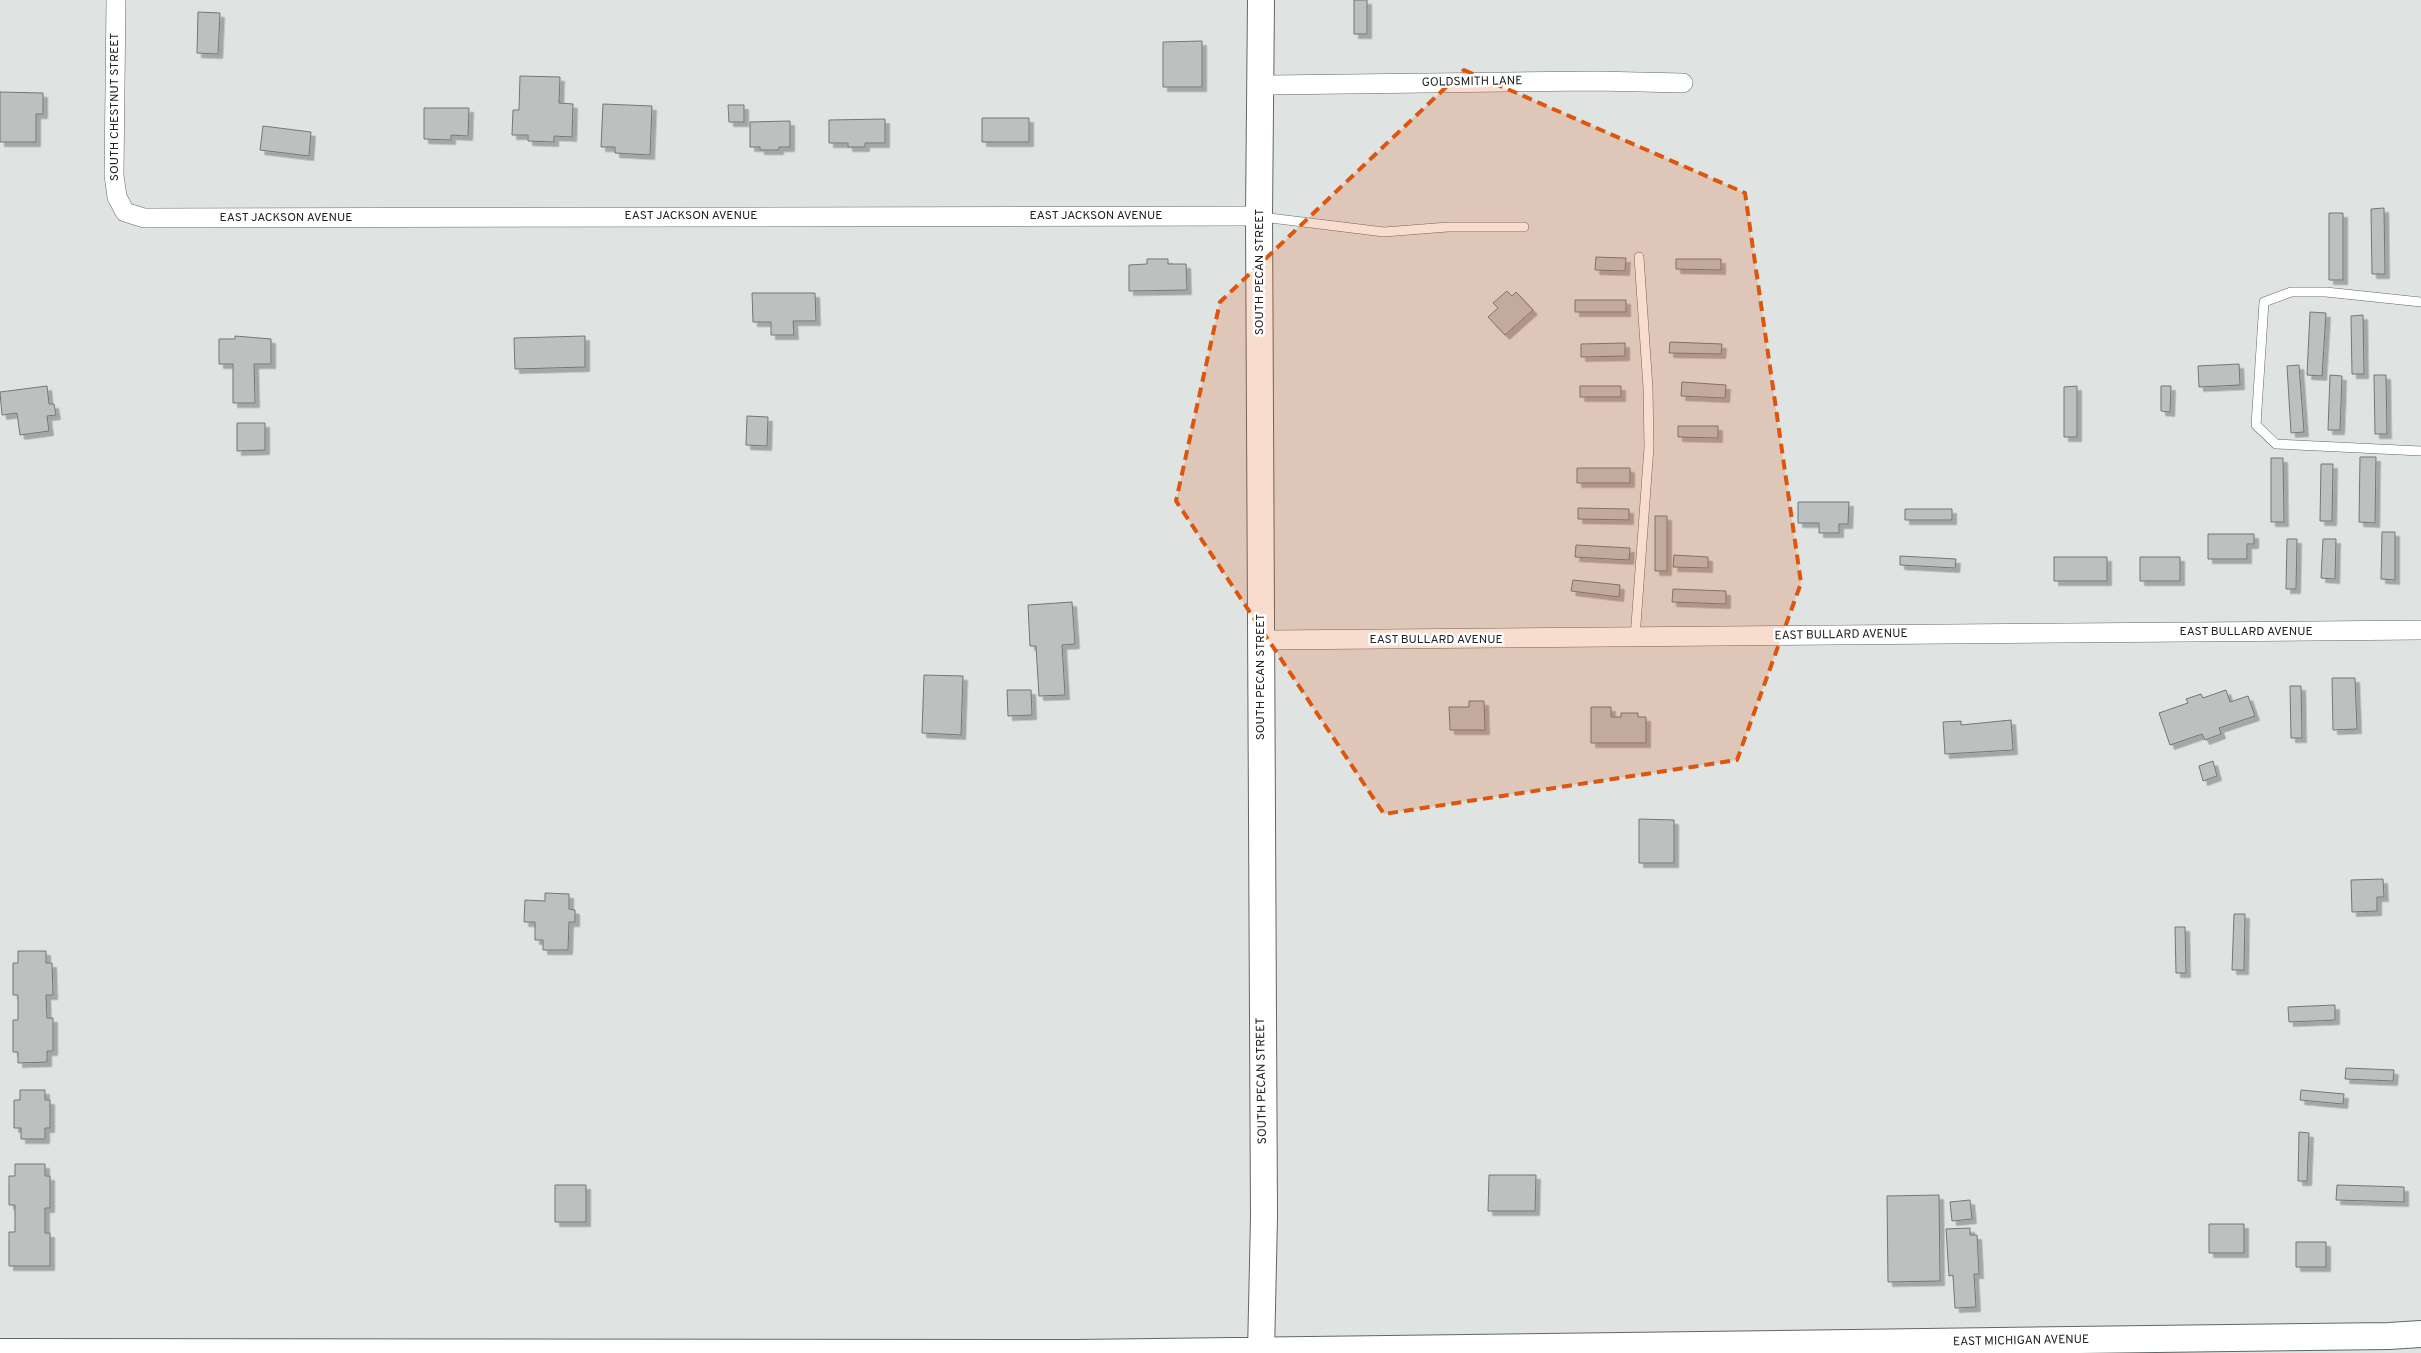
<svg xmlns="http://www.w3.org/2000/svg" width="2421" height="1353" font-family="Overpass,sans-serif">
  <defs>
    <filter id="shadow"><feDropShadow dx="4.5" dy="4.5" stdDeviation="0" flood-color="#0004"/></filter>
  </defs>
  <rect width="100%" height="100%" fill="#dfe4e3"/>
  <path fill="#bcc1c0" stroke="#737776" filter="url(#shadow)" d="M 1354,0 L 1367,0 L 1367,34 L 1354,34 Z
    M 198,12 L 220,13 L 218,54 L 197,53 Z
    M 1202,41 L 1202,87 L 1163,87 L 1163,42 Z
    M 520,76 L 560,77 L 559,103 L 573,104 L 572,137 L 554,136 L 554,142 L 528,141 L 528,135 L 512,135 L 513,110 L 519,110 Z
    M 0,92 L 43,93 L 43,114 L 36,114 L 36,142 L 0,142 Z
    M 603,104 L 652,106 L 650,155 L 615,153 L 615,147 L 601,147 Z
    M 728,105 L 744,105 L 744,122 L 729,122 Z
    M 424,108 L 469,108 L 468,136 L 451,135 L 451,140 L 424,139 Z
    M 982,118 L 1029,118 L 1029,142 L 982,142 Z
    M 885,119 L 885,143 L 865,143 L 865,147 L 848,147 L 848,143 L 829,143 L 829,120 Z
    M 790,121 L 790,147 L 779,147 L 779,150 L 760,150 L 760,147 L 750,147 L 750,122 Z
    M 263,126 L 311,132 L 309,156 L 260,150 Z
    M 2384,208 L 2385,274 L 2372,274 L 2371,209 Z
    M 2329,213 L 2343,213 L 2343,280 L 2329,280 Z
    M 1596,257 L 1626,258 L 1625,271 L 1595,270 Z
    M 1147,259 L 1168,259 L 1168,264 L 1186,264 L 1187,290 L 1129,291 L 1129,265 L 1147,264 Z
    M 1676,259 L 1721,259 L 1721,270 L 1676,269 Z
    M 1507,291 L 1512,296 L 1516,292 L 1533,310 L 1505,335 L 1488,317 L 1498,308 L 1493,303 Z
    M 752,293 L 815,293 L 816,321 L 793,321 L 794,335 L 771,335 L 771,322 L 753,322 Z
    M 1575,300 L 1626,300 L 1626,312 L 1575,312 Z
    M 2310,312 L 2326,313 L 2322,376 L 2307,375 Z
    M 2363,315 L 2364,374 L 2352,374 L 2351,316 Z
    M 235,336 L 271,339 L 271,364 L 254,364 L 255,403 L 233,403 L 233,364 L 219,364 L 219,339 L 235,339 Z
    M 585,336 L 585,367 L 515,369 L 514,338 Z
    M 1670,342 L 1722,344 L 1721,354 L 1669,353 Z
    M 1625,343 L 1625,356 L 1581,357 L 1581,344 Z
    M 2239,364 L 2240,385 L 2199,387 L 2198,366 Z
    M 2299,365 L 2304,432 L 2291,433 L 2287,366 Z
    M 2330,375 L 2342,376 L 2340,430 L 2328,430 Z
    M 2374,375 L 2386,375 L 2387,434 L 2375,434 Z
    M 1682,382 L 1726,385 L 1725,398 L 1681,396 Z
    M 47,386 L 49,404 L 54,404 L 56,415 L 47,416 L 49,431 L 20,435 L 17,413 L 2,415 L 0,392 Z
    M 1580,386 L 1621,386 L 1621,397 L 1580,397 Z
    M 2077,386 L 2077,437 L 2064,437 L 2064,387 Z
    M 2161,386 L 2171,386 L 2170,412 L 2161,411 Z
    M 747,416 L 768,417 L 767,446 L 746,445 Z
    M 237,423 L 265,423 L 265,450 L 237,451 Z
    M 1678,426 L 1718,426 L 1718,438 L 1678,437 Z
    M 2360,457 L 2376,457 L 2375,523 L 2359,522 Z
    M 2271,458 L 2283,458 L 2284,522 L 2271,522 Z
    M 2321,464 L 2333,464 L 2332,521 L 2320,521 Z
    M 1577,468 L 1630,468 L 1630,483 L 1577,483 Z
    M 1798,502 L 1849,502 L 1848,524 L 1839,524 L 1839,533 L 1819,533 L 1819,523 L 1798,523 Z
    M 1578,508 L 1629,509 L 1629,520 L 1578,519 Z
    M 1905,509 L 1952,509 L 1952,520 L 1905,520 Z
    M 1655,516 L 1667,516 L 1667,571 L 1655,571 Z
    M 2382,532 L 2395,532 L 2395,580 L 2381,579 Z
    M 2208,534 L 2254,534 L 2254,544 L 2247,544 L 2247,559 L 2208,559 Z
    M 2287,539 L 2297,539 L 2296,589 L 2286,589 Z
    M 2323,539 L 2336,539 L 2335,579 L 2321,578 Z
    M 1576,545 L 1630,548 L 1629,560 L 1575,557 Z
    M 1674,555 L 1708,557 L 1708,568 L 1673,567 Z
    M 1900,556 L 1956,559 L 1955,568 L 1900,565 Z
    M 2054,557 L 2107,557 L 2107,581 L 2054,581 Z
    M 2140,557 L 2180,557 L 2180,581 L 2140,581 Z
    M 1573,580 L 1620,585 L 1619,597 L 1571,591 Z
    M 1673,589 L 1726,591 L 1726,604 L 1672,602 Z
    M 1072,602 L 1075,644 L 1062,645 L 1065,695 L 1039,696 L 1036,646 L 1030,646 L 1028,605 Z
    M 924,675 L 963,676 L 961,735 L 922,733 Z
    M 2332,678 L 2355,678 L 2357,729 L 2333,730 Z
    M 2290,686 L 2301,686 L 2302,738 L 2291,738 Z
    M 1007,690 L 1031,690 L 1032,715 L 1008,716 Z
    M 2226,690 L 2230,702 L 2248,696 L 2255,716 L 2219,728 L 2221,734 L 2205,740 L 2202,734 L 2170,745 L 2159,713 L 2188,703 L 2186,699 L 2201,694 L 2203,698 Z
    M 1469,701 L 1484,701 L 1485,730 L 1450,730 L 1449,707 L 1469,707 Z
    M 1591,707 L 1611,707 L 1611,717 L 1621,717 L 1621,713 L 1638,713 L 1638,717 L 1646,717 L 1646,743 L 1591,743 Z
    M 2011,720 L 2013,750 L 1945,754 L 1943,722 L 1961,721 L 1961,725 Z
    M 2213,761 L 2217,776 L 2203,781 L 2199,766 Z
    M 1639,819 L 1674,820 L 1674,863 L 1639,863 Z
    M 2383,879 L 2384,897 L 2377,897 L 2377,911 L 2352,912 L 2351,880 Z
    M 545,893 L 569,894 L 569,909 L 575,910 L 575,922 L 569,922 L 568,950 L 543,950 L 543,940 L 535,940 L 535,922 L 524,922 L 525,900 L 545,901 Z
    M 2234,914 L 2245,914 L 2244,970 L 2232,970 Z
    M 2175,927 L 2185,927 L 2186,973 L 2176,973 Z
    M 18,951 L 46,951 L 46,963 L 52,963 L 53,995 L 46,995 L 47,1018 L 53,1018 L 53,1051 L 47,1051 L 47,1062 L 18,1063 L 18,1052 L 13,1052 L 13,1020 L 18,1020 L 18,995 L 13,995 L 13,963 L 18,963 Z
    M 2335,1005 L 2335,1020 L 2289,1022 L 2288,1007 Z
    M 2346,1068 L 2394,1070 L 2393,1081 L 2345,1079 Z
    M 20,1090 L 45,1090 L 45,1100 L 50,1100 L 50,1128 L 45,1128 L 45,1139 L 21,1139 L 21,1128 L 14,1128 L 14,1100 L 20,1100 Z
    M 2301,1090 L 2344,1094 L 2343,1104 L 2300,1100 Z
    M 2299,1132 L 2309,1133 L 2307,1181 L 2298,1181 Z
    M 15,1164 L 45,1164 L 45,1176 L 50,1176 L 50,1208 L 45,1208 L 45,1233 L 50,1233 L 50,1266 L 9,1266 L 9,1232 L 15,1232 L 15,1205 L 9,1205 L 9,1176 L 15,1176 Z
    M 1489,1175 L 1536,1175 L 1535,1211 L 1488,1211 Z
    M 555,1185 L 586,1185 L 586,1222 L 555,1222 Z
    M 2337,1185 L 2404,1187 L 2404,1202 L 2336,1200 Z
    M 1939,1195 L 1940,1281 L 1888,1282 L 1887,1196 Z
    M 1970,1200 L 1972,1219 L 1952,1221 L 1950,1202 Z
    M 2209,1224 L 2244,1224 L 2244,1253 L 2209,1253 Z
    M 1970,1228 L 1970,1235 L 1977,1235 L 1979,1274 L 1974,1274 L 1976,1307 L 1955,1308 L 1953,1275 L 1949,1276 L 1946,1229 Z
    M 2296,1242 L 2326,1242 L 2326,1267 L 2296,1267 Z"/>
  <g fill="none" stroke-linecap="round" stroke-linejoin="round">
    <defs>
      <path id="lane" d="M 1262,217 L 1384,232 L 1448,227 L 1524,227
        M 2421,302 L 2326,292 L 2291,292 L 2264,302 L 2256,425 L 2276,444 L 2421,451
        M 1635,638 L 1649,447 L 1648,388 L 1639,257"/>
      <path id="street" d="M 116,0 L 114,175 L 117,197 L 125,212 L 144,218 L 1259,216
        M 1261,85 L 1596,81 L 1683,83
        M 1261,640 L 2421,630"/>
      <path id="secondary" d="M 0,1352 L 1076,1353 L 2389,1336 L 2421,1334
        M 1261,1353 L 1264,1217 L 1259,216 L 1261,0"/>
    </defs>
    <use href="#lane" stroke="#636766" stroke-width="10"/>
    <use href="#street" stroke="#636766" stroke-width="20"/>
    <use href="#secondary" stroke="#636766" stroke-width="28"/>
    <use href="#lane" stroke="#fff" stroke-width="9"/>
    <use href="#street" stroke="#fff" stroke-width="19"/>
    <use href="#secondary" stroke="#fff" stroke-width="26"/>
  </g>
  <path fill="#de560d" fill-opacity="0.2" stroke="#de560d" stroke-width="4" stroke-dasharray="10 6" stroke-linejoin="round" d="M 1464,70 L 1745,193 L 1801,583 L 1737,760 L 1384,814 L 1176,501 L 1220,302 Z"/>
  <g text-anchor="middle" dominant-baseline="central" stroke-width="5" stroke-linejoin="round" paint-order="stroke">
    <g font-size="12" fill="#202222" stroke="#fff">
      <text transform="translate(1472 82) rotate(-1)">GOLDSMITH LANE</text>
      <text transform="translate(115 107) rotate(-90)">SOUTH CHESTNUT STREET</text>
      <text x="691" y="216">EAST JACKSON AVENUE</text>
      <text x="1096" y="216">EAST JACKSON AVENUE</text>
      <text x="286" y="218">EAST JACKSON AVENUE</text>
      <text transform="translate(1260 272) rotate(-90)">SOUTH PECAN STREET</text>
      <text x="2246" y="632">EAST BULLARD AVENUE</text>
      <text transform="translate(1841 635) rotate(-1)">EAST BULLARD AVENUE</text>
      <text x="1436" y="640">EAST BULLARD AVENUE</text>
      <text transform="translate(1261 677) rotate(-90)">SOUTH PECAN STREET</text>
      <text transform="translate(1262 1081) rotate(-91)">SOUTH PECAN STREET</text>
      <text transform="translate(2021 1341) rotate(-1)">EAST MICHIGAN AVENUE</text>
    </g>
  </g>
</svg>
